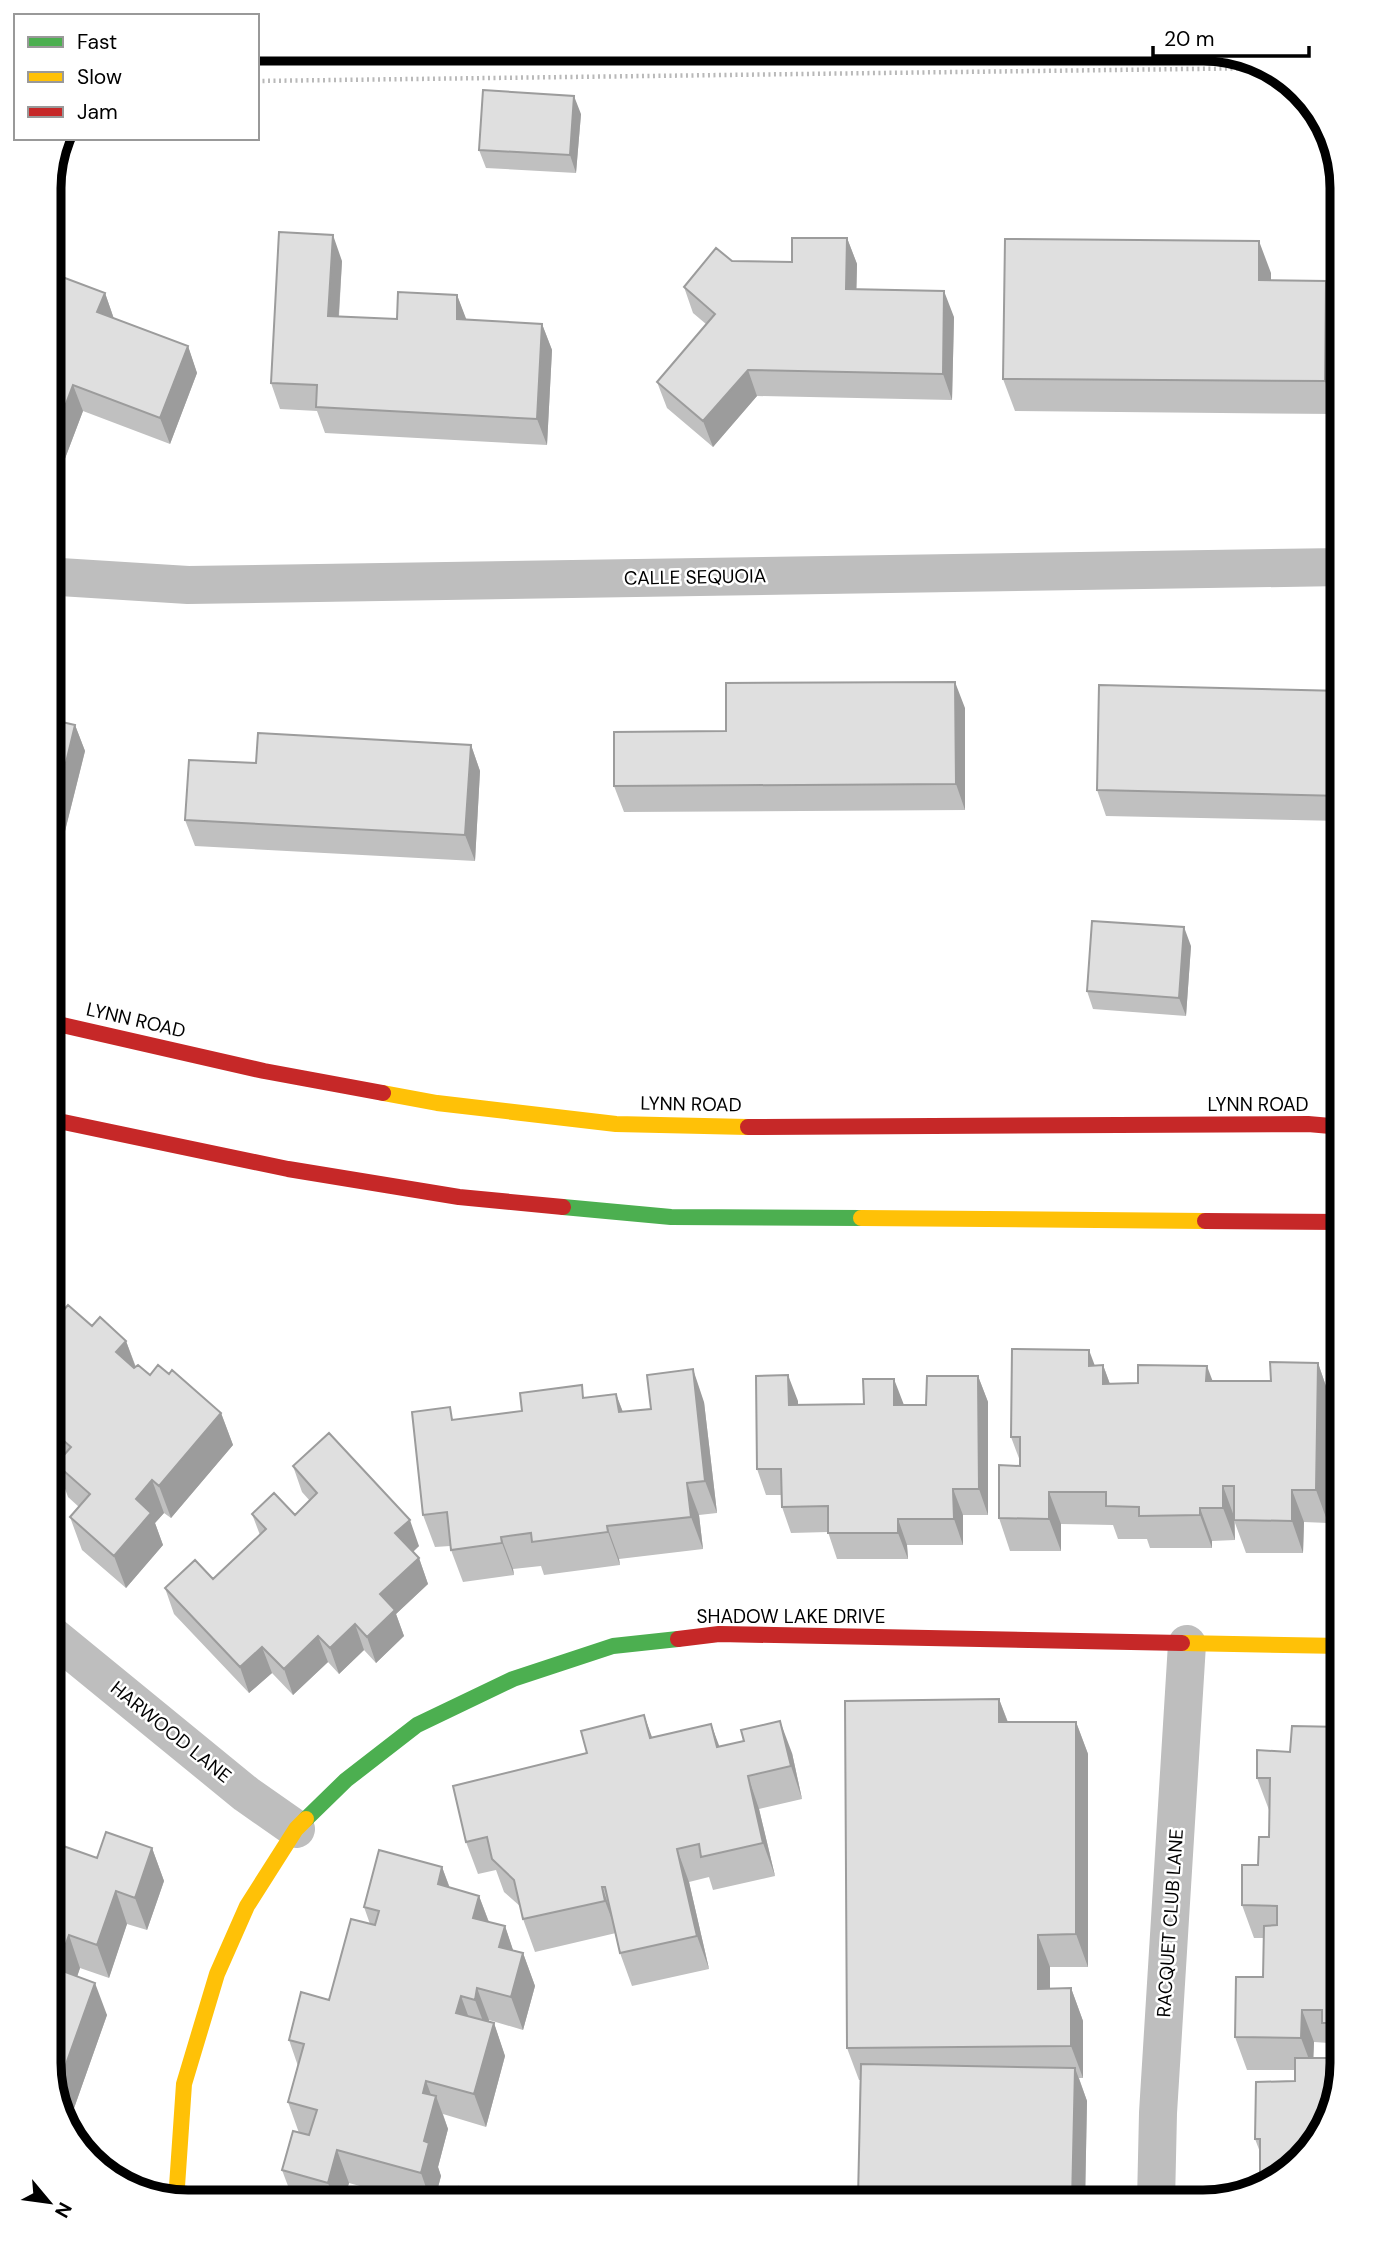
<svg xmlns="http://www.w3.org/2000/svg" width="1391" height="2251" font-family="'DM Sans',sans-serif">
  <rect width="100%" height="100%" fill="#fff"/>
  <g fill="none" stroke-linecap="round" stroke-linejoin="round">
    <path stroke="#b9b9b9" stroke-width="4.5" stroke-dasharray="2 3.5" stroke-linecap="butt" d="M 257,81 L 1268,68"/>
    <path stroke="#bebebe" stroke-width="38" d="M 49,573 L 60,577 L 188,585 L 1342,567
      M 49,1633 L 246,1794 L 296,1829
      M 1156,2202 L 1158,2113 L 1187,1644"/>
    <path stroke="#4caf50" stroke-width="16" d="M 563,1207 L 671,1217 L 861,1218
      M 306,1819 L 346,1780 L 417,1725 L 513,1679 L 613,1646 L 678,1639"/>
    <path stroke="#ffc107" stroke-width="16" d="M 383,1093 L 437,1103 L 616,1124 L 748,1127
      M 861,1218 L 1205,1221
      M 1182,1643 L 1342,1646
      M 176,2201 L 184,2084 L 217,1974 L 247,1906 L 296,1829 L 306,1819"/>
    <path stroke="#c62828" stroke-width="16" d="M 49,1022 L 264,1071 L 383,1093
      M 49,1119 L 288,1169 L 459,1197 L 563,1207
      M 748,1127 L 1308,1124 L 1342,1127
      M 1205,1221 L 1342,1222
      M 678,1639 L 719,1634 L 1182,1643"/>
  </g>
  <path fill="#c0c0c0" d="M 581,114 L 576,173 L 486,168 L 479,150 Z
    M 847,238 L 857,264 L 856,289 L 954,317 L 952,400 L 757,396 L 713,447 L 667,408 L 657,382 L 706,324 L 693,313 L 684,287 L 732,261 L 792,262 Z
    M 342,261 L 339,317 L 397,319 L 457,295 L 466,320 L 542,324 L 552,350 L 547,445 L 325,433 L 317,411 L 280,409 L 271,383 Z
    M 49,272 L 105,293 L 114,319 L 188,346 L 197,373 L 170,444 L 83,411 L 58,477 L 49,474 Z
    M 1271,273 L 1271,280 L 1338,314 L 1337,414 L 1015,411 L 1003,379 Z
    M 1342,691 L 1342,821 L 1106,816 L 1097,790 Z
    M 965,708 L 965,810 L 624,812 L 614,786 L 726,731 Z
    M 49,719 L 75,725 L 85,751 L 61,847 L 49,844 Z
    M 471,745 L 480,771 L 475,861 L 195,846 L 185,820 Z
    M 1191,946 L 1186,1016 L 1093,1009 L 1087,991 Z
    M 49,1312 L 56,1319 L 92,1326 L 126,1341 L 136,1367 L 221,1413 L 233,1445 L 171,1518 L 164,1513 L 155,1523 L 163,1545 L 126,1588 L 82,1550 L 70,1517 L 79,1507 L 68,1497 L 56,1464 L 60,1460 L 56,1456 L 49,1464 Z
    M 1318,1363 L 1329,1395 L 1328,1523 L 1304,1522 L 1303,1553 L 1246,1553 L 1235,1523 L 1235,1540 L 1212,1541 L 1212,1548 L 1150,1548 L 1147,1539 L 1118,1539 L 1113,1525 L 1061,1524 L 1061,1551 L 1010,1551 L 999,1518 L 1020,1466 L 1020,1461 L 1011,1437 L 1094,1365 L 1103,1365 L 1110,1384 L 1212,1381 L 1271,1381 Z
    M 978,1376 L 988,1402 L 988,1515 L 963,1515 L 963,1545 L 907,1545 L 908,1559 L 837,1559 L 828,1532 L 791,1533 L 782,1507 L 782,1495 L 766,1495 L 757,1469 L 798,1401 L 798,1405 L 926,1405 Z
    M 616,1394 L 623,1412 L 704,1402 L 717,1513 L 699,1515 L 703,1549 L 619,1559 L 620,1565 L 544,1575 L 541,1566 L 513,1569 L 514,1575 L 463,1582 L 451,1550 L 450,1546 L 435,1547 L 423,1515 L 455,1420 L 522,1411 L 586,1398 Z
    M 293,1466 L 419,1546 L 413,1552 L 419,1558 L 428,1584 L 396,1614 L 404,1636 L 376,1663 L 364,1650 L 339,1674 L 328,1662 L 293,1695 L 272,1673 L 249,1693 L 174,1614 L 165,1588 L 213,1579 L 260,1535 L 252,1514 L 295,1515 L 310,1501 L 302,1492 Z
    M 999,1699 L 1008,1722 L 1076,1722 L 1088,1754 L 1088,1967 L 1050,1967 L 1050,1989 L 1071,1988 L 1083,2021 L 1083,2078 L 1079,2078 L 1087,2101 L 1085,2202 L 859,2202 L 858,2198 L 860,2080 L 859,2080 L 847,2048 Z
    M 711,1724 L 719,1747 L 792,1753 L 802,1799 L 759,1809 L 775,1876 L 713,1890 L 709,1877 L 689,1882 L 709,1969 L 632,1986 L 620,1953 L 616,1933 L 535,1952 L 523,1919 L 521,1907 L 504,1892 L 496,1870 L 478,1874 L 466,1842 L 652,1737 Z
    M 1342,1727 L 1342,2055 L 1333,2055 L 1329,2043 L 1314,2042 L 1313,2058 L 1260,2152 L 1255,2139 L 1295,2081 L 1295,2070 L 1247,2070 L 1235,2037 L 1263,1977 L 1264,1938 L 1254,1938 L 1242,1905 L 1269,1837 L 1269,1810 L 1257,1778 L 1290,1752 Z
    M 49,1841 L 97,1858 L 152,1848 L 164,1881 L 147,1930 L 127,1924 L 109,1978 L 80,1968 L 77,1976 L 107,2015 L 67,2128 L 64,2125 Z
    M 442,1867 L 450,1888 L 479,1896 L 489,1922 L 505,1926 L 513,1950 L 523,1953 L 535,1986 L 523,2030 L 489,2020 L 489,2022 L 494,2023 L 505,2056 L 486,2127 L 443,2114 L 448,2129 L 438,2167 L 441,2176 L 436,2195 L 418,2202 L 349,2183 L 343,2202 L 294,2202 L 282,2170 L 299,2133 L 288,2102 L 298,2066 L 289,2040 L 329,2000 L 370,1924 L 364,1907 Z"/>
  <path fill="#9c9c9c" d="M 574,96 L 581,114 L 576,173 L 570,155 Z
    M 333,235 L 342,261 L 337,342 L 328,316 Z
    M 847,238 L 857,264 L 856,315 L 846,289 Z
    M 1259,241 L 1271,273 L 1271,313 L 1259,280 Z
    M 1326,281 L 1338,314 L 1337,414 L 1325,381 Z
    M 944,291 L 954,317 L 952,400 L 943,374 Z
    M 105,293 L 114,319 L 97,312 Z
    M 457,295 L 467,321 L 457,319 Z
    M 542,324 L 552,350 L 547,445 L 537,419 Z
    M 188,346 L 197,373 L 170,444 L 160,418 Z
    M 748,370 L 757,396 L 713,447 L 703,421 Z
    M 73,385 L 83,411 L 58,477 L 49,453 L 49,449 Z
    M 955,682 L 965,708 L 965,810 L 956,784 Z
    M 75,725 L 85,751 L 61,847 L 52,821 Z
    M 471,745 L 480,771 L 475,861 L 465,835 Z
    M 1184,927 L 1191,946 L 1186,1016 L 1179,998 Z
    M 126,1341 L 138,1374 L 116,1352 Z
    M 1089,1350 L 1101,1382 L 1089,1366 Z
    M 1318,1363 L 1329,1395 L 1328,1523 L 1316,1490 Z
    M 1103,1365 L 1115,1398 L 1103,1384 Z
    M 1207,1366 L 1219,1398 L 1206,1381 Z
    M 693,1369 L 704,1402 L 717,1513 L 705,1481 Z
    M 788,1375 L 798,1401 L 798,1431 L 789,1405 Z
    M 978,1376 L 988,1402 L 988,1515 L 979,1489 Z
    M 894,1379 L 904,1405 L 894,1405 Z
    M 616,1394 L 628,1426 L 619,1412 Z
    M 221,1413 L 233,1445 L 171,1518 L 159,1486 Z
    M 49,1439 L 56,1456 L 49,1464 Z
    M 152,1480 L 164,1513 L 155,1523 L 163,1545 L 126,1588 L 114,1556 L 136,1499 Z
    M 687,1483 L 699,1515 L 703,1549 L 691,1517 Z
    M 1223,1486 L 1235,1519 L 1234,1520 L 1235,1540 L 1223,1508 Z
    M 953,1489 L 963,1515 L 963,1545 L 954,1519 Z
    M 1292,1490 L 1304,1522 L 1303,1553 L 1292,1521 Z
    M 1049,1492 L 1061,1524 L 1061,1551 L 1049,1519 Z
    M 1200,1508 L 1212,1541 L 1212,1548 L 1200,1515 Z
    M 898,1519 L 907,1545 L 908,1559 L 898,1533 Z
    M 410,1520 L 419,1546 L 405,1559 L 395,1533 Z
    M 607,1526 L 619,1559 L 620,1565 L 608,1532 Z
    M 501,1537 L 513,1569 L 514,1575 L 502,1543 Z
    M 419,1558 L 428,1584 L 396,1614 L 404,1636 L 376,1663 L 367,1637 L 380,1594 Z
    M 355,1624 L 364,1650 L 339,1674 L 330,1648 Z
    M 318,1636 L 328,1662 L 293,1695 L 284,1669 Z
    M 262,1647 L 272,1673 L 249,1693 L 240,1667 Z
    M 999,1699 L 1011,1731 L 999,1722 Z
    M 644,1715 L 656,1748 L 650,1738 Z
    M 780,1721 L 792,1753 L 802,1799 L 791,1766 Z
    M 1076,1722 L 1088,1754 L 1088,1967 L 1076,1934 Z
    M 711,1724 L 723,1756 L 717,1747 Z
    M 748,1776 L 759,1809 L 775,1876 L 763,1843 Z
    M 152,1848 L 164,1881 L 147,1930 L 135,1898 Z
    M 677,1849 L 689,1882 L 709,1969 L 697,1936 Z
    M 442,1867 L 454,1900 L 438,1884 Z
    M 602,1887 L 614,1920 L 617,1933 L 605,1901 Z
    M 116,1891 L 127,1924 L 109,1978 L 97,1945 Z
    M 479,1896 L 491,1928 L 473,1918 Z
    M 505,1926 L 516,1959 L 499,1947 Z
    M 69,1935 L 80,1968 L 69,2001 L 57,1969 Z
    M 1038,1935 L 1050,1967 L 1050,2021 L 1038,1989 Z
    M 523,1953 L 535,1986 L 523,2030 L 511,1997 Z
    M 95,1983 L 107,2015 L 67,2128 L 64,2125 L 56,2092 Z
    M 477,1988 L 489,2020 L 487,2032 L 475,2000 Z
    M 1071,1988 L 1083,2021 L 1083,2078 L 1071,2046 Z
    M 461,1996 L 473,2029 L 456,2013 Z
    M 1302,2010 L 1314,2042 L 1313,2070 L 1301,2038 Z
    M 494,2023 L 505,2056 L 486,2127 L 474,2094 Z
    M 1075,2068 L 1087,2101 L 1085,2202 L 1072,2202 Z
    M 426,2081 L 434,2103 L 436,2096 L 448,2129 L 438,2167 L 441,2176 L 434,2202 L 431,2202 L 421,2173 L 424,2141 L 423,2093 Z
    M 337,2150 L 349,2183 L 343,2202 L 335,2202 L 328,2183 Z"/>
  <path fill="#dfdfdf" stroke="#9c9c9c" stroke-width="2" d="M 483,90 L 574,96 L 570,155 L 479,150 Z
    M 279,232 L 333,235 L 328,316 L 397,319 L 398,292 L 457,295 L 457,319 L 542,324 L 537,419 L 316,407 L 317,385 L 271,383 Z
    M 792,238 L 847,238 L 846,289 L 944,291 L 943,374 L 748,370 L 703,421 L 657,382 L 715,314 L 684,287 L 716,248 L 732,261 L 792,262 Z
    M 1005,239 L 1259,241 L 1259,280 L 1326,281 L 1325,381 L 1003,379 Z
    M 49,272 L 105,293 L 97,312 L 188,346 L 160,418 L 73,385 L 49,449 Z
    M 955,682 L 956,784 L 614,786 L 614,732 L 726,731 L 726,683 Z
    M 1099,685 L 1342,691 L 1342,796 L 1097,790 Z
    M 49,719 L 75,725 L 52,821 L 49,821 Z
    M 258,733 L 471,745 L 465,835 L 185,820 L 189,760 L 256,763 Z
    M 1092,921 L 1184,927 L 1179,998 L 1087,991 Z
    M 68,1305 L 92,1326 L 100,1317 L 126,1341 L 116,1352 L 134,1368 L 138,1365 L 150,1375 L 158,1365 L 169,1374 L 172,1370 L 221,1413 L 159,1486 L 152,1480 L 136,1499 L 151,1513 L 114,1556 L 70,1517 L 90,1494 L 56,1464 L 71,1447 L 49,1428 L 49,1312 L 56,1319 Z
    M 1012,1349 L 1089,1350 L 1089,1366 L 1103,1365 L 1103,1384 L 1138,1383 L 1138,1365 L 1207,1366 L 1206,1381 L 1271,1381 L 1270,1362 L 1318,1363 L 1316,1490 L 1292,1490 L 1292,1521 L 1234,1520 L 1234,1486 L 1223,1486 L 1223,1508 L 1200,1508 L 1200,1515 L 1139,1516 L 1139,1507 L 1106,1506 L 1106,1492 L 1049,1492 L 1049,1519 L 999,1518 L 999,1465 L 1020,1466 L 1020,1437 L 1011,1437 Z
    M 693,1369 L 705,1481 L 687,1483 L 691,1517 L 607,1526 L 608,1532 L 532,1542 L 531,1533 L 501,1537 L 502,1543 L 451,1550 L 447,1512 L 423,1515 L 412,1412 L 450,1407 L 452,1420 L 522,1411 L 520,1393 L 582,1385 L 583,1398 L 616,1394 L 619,1412 L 651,1409 L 647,1375 Z
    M 788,1375 L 789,1405 L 864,1404 L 863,1379 L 894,1379 L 894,1405 L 926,1405 L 927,1376 L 978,1376 L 979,1489 L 953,1489 L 954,1519 L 898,1519 L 898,1533 L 828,1533 L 828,1506 L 782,1507 L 781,1469 L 757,1469 L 756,1376 Z
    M 329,1433 L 410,1520 L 395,1533 L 419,1558 L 380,1594 L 395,1610 L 367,1637 L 355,1624 L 330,1648 L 318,1636 L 284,1669 L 262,1647 L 240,1667 L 165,1588 L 195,1560 L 213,1579 L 266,1529 L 252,1514 L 274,1493 L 295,1515 L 317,1493 L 293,1466 Z
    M 999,1699 L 999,1722 L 1076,1722 L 1076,1934 L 1038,1935 L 1038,1989 L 1071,1988 L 1071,2046 L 847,2048 L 845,1701 Z
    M 644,1715 L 650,1738 L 711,1724 L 717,1747 L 744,1741 L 741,1730 L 780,1721 L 791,1766 L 748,1776 L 763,1843 L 701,1857 L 699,1844 L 677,1849 L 697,1936 L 620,1953 L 605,1887 L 602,1887 L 605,1901 L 523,1919 L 514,1880 L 492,1859 L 487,1837 L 466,1842 L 453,1786 L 587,1753 L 581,1731 Z
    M 1292,1726 L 1342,1727 L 1342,2023 L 1322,2023 L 1322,2010 L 1302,2010 L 1301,2038 L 1235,2037 L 1236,1977 L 1263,1977 L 1264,1926 L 1277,1925 L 1277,1906 L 1242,1905 L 1242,1865 L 1258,1865 L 1259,1837 L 1269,1837 L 1270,1778 L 1257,1778 L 1257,1750 L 1290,1752 Z
    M 106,1832 L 152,1848 L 135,1898 L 116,1891 L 97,1945 L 69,1935 L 57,1969 L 95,1983 L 56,2092 L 49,2063 L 49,1841 L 97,1858 Z
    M 379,1850 L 442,1867 L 438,1884 L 479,1896 L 473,1918 L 505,1926 L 499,1947 L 523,1953 L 511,1997 L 477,1988 L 475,2000 L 461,1996 L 456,2013 L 494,2023 L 474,2094 L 426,2081 L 423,2093 L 436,2096 L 424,2141 L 429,2143 L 421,2173 L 337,2150 L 328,2183 L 282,2170 L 293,2131 L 309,2135 L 317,2110 L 288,2102 L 304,2044 L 289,2040 L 301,1992 L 329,2000 L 351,1919 L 375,1925 L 379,1911 L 364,1907 Z
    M 1295,2058 L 1342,2058 L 1342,2063 L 1323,2133 L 1265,2187 L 1260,2189 L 1260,2139 L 1255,2139 L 1256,2082 L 1295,2081 Z
    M 861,2064 L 1075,2068 L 1072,2202 L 888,2202 L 888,2199 L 858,2198 Z
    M 458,2187 L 464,2202 L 418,2202 Z"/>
  <g text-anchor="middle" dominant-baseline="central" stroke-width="5" stroke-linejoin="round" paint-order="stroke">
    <g font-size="19" fill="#000" stroke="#fff">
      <text transform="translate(695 577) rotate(-1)">CALLE SEQUOIA</text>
      <text transform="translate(136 1020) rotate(13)">LYNN ROAD</text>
      <text transform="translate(691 1104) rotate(1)">LYNN ROAD</text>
      <text x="1258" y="1104">LYNN ROAD</text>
      <text x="791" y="1616">SHADOW LAKE DRIVE</text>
      <text transform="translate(171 1732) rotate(39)">HARWOOD LANE</text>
      <text transform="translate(1170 1923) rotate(-86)">RACQUET CLUB LANE</text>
    </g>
  </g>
  <path d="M0 0H1391V2251H0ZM188 61H1203A127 127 0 0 1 1330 188V2063A127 127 0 0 1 1203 2190H188A127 127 0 0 1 61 2063V188A127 127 0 0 1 188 61Z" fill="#fff" fill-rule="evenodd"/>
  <path fill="none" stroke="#000" stroke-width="9" d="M188 61H1203A127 127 0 0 1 1330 188V2063A127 127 0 0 1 1203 2190H188A127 127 0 0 1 61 2063V188A127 127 0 0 1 188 61Z"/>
  <rect x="14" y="14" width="245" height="126" fill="#ffffff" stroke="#999999" stroke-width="2"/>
  <rect x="28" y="37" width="35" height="10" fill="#4caf50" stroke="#999999" stroke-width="2"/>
  <text x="77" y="49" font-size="21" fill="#000000">Fast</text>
  <rect x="28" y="72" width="35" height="10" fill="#ffc107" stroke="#999999" stroke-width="2"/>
  <text x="77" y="84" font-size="21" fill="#000000">Slow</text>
  <rect x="28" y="107" width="35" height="10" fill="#c62828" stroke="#999999" stroke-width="2"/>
  <text x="77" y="119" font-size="21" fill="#000000">Jam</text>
  <g transform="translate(49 2202) rotate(119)" stroke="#ffffff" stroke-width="5" paint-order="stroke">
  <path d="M0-5L12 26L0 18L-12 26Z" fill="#000000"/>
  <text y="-10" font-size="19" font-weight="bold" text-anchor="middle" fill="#000000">N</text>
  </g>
  <path d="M1153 46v10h156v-10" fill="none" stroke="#000000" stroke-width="3.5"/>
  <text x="1164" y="46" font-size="21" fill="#000000" stroke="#ffffff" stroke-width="5" paint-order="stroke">20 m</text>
</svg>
